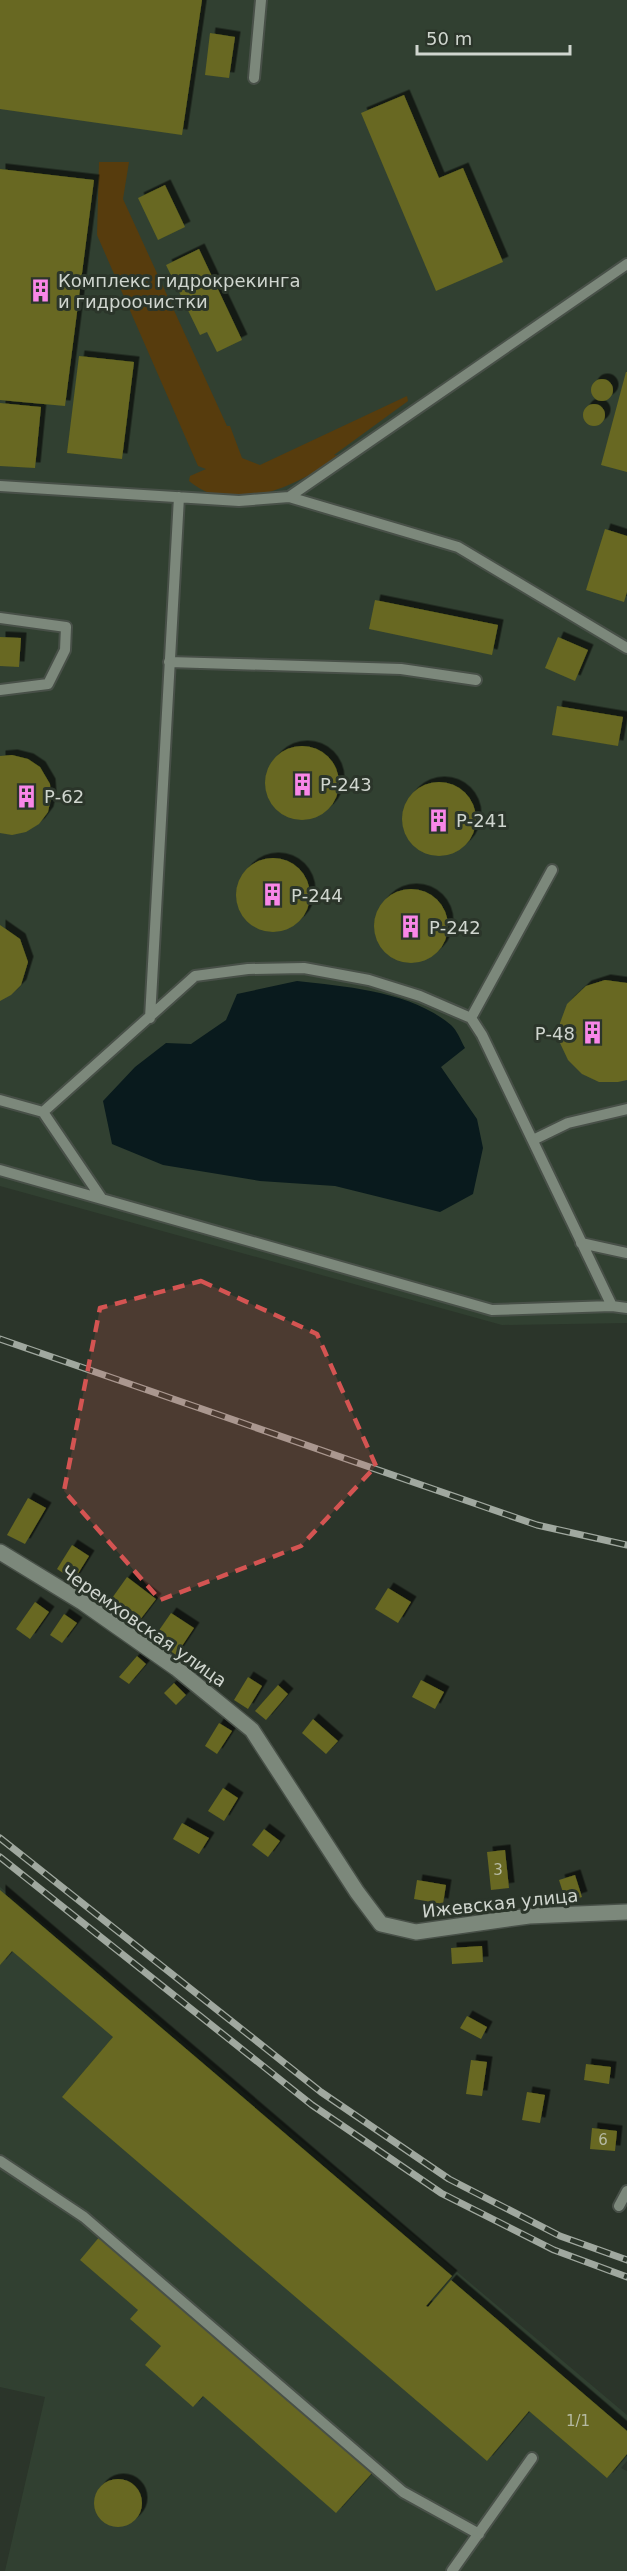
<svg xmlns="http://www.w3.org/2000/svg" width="627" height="2571" font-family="'DejaVu Sans',sans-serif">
  <defs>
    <filter id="shadow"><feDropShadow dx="5.5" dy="-5.5" stdDeviation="0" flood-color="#0009"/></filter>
  </defs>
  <rect width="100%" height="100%" fill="#2b352a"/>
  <path fill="#314031" d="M 0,0 L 627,0 L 627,1323 L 502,1325 L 0,1186 Z
    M 0,1887 L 627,2415 L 627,2461 L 621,2468 L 627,2471 L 627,2571 L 5,2571 L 45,2397 L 0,2387 Z"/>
  <path fill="#573c0d" d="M 99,162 L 129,162 L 123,199 L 227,426 L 230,426 L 242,458 L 260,465 L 407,396 L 408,401 L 334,455 L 341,456 C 300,483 234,519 189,481 L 190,476 L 206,469 L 198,466 L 97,235 Z"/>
  <path fill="#091a1d" d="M 297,981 C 348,987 410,991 451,1025 C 457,1030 461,1041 465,1048 L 441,1067 L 477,1119 L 483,1148 L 473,1194 L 440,1212 L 335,1186 L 260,1181 L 163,1165 L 112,1144 L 103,1101 L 135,1067 L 166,1043 L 191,1044 L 226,1020 L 237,994 Z"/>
  <path fill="#676820" filter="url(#shadow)" d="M 0,0 L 202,0 L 182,135 L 0,109 Z
    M 210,33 L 235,37 L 229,78 L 205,75 Z
    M 404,95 L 439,178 L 463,168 L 503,262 L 436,291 L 361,113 Z
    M 0,169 L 94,180 L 65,406 L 0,400 Z
    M 165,185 L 185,227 L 158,240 L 138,198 Z
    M 199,249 L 242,340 L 217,352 L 207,332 L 200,335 L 166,265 Z
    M 79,356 L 134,362 L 122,459 L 67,453 Z
    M 626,372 L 627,372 L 627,472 L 601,465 Z
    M591 390a11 11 0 1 1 22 0a11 11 0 1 1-22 0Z
    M 0,403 L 41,407 L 35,468 L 0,466 Z
    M583 415a11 11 0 1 1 22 0a11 11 0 1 1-22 0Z
    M 605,529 L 627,536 L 627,592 L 624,602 L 586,590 Z
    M 375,600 L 498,625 L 492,655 L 369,629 Z
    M 0,637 L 21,638 L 19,667 L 0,666 Z
    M 558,637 L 588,650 L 575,681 L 545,668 Z
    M 557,706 L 623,717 L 618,746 L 552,735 Z
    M265 783a37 37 0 1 1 74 0a37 37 0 1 1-74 0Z
    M 12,755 L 28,759 L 40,767 L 50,784 L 51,798 L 48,812 L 39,824 L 26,832 L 12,835 L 0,833 L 0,756 Z
    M402 819a37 37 0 1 1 74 0a37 37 0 1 1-74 0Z
    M236 895a37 37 0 1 1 74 0a37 37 0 1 1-74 0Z
    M374 926a37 37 0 1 1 74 0a37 37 0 1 1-74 0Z
    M 0,925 L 20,939 L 28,962 L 21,985 L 11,995 L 0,1001 Z
    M 605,980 L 627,983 L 627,1080 L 618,1082 L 599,1082 L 582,1074 L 568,1060 L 560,1043 L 560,1023 L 567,1004 L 586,986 Z
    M 28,1498 L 46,1508 L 25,1544 L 7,1535 Z
    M 72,1545 L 89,1556 L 74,1580 L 57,1569 Z
    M 127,1577 L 156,1599 L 133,1629 L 105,1608 Z
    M 388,1588 L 411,1602 L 398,1623 L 375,1609 Z
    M 35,1602 L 49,1612 L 30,1639 L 16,1629 Z
    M 171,1613 L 194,1628 L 176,1655 L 153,1639 Z
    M 64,1614 L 77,1623 L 62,1643 L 50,1635 Z
    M 137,1656 L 146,1664 L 129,1684 L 119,1677 Z
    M 248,1677 L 262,1686 L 248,1709 L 234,1700 Z
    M 421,1680 L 444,1692 L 435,1709 L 412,1697 Z
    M 174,1683 L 186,1695 L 176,1705 L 164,1693 Z
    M 278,1685 L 288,1694 L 266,1720 L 255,1711 Z
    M 313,1719 L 338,1741 L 326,1754 L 302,1733 Z
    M 219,1723 L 232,1731 L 217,1754 L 205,1746 Z
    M 223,1788 L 238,1798 L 224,1821 L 208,1811 Z
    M 182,1823 L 209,1838 L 199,1854 L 173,1839 Z
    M 264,1829 L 280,1841 L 268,1857 L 252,1845 Z
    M 505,1850 L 509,1888 L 491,1890 L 487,1852 Z
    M 575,1875 L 582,1897 L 566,1902 L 559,1880 Z
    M 417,1880 L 446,1885 L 443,1904 L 414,1899 Z
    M 0,1890 L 452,2276 L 426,2306 L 428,2307 L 451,2280 L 627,2431 L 627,2454 L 607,2478 L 529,2411 L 487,2461 L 62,2097 L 113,2037 L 12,1951 L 0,1965 Z
    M 482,1946 L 483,1962 L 452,1964 L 451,1948 Z
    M 467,2016 L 487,2027 L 481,2039 L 460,2028 Z
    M 471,2060 L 487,2062 L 482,2096 L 466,2094 Z
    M 586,2064 L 611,2067 L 609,2084 L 584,2080 Z
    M 527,2092 L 545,2095 L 540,2123 L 522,2120 Z
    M 592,2128 L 617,2131 L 615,2151 L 590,2149 Z
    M 101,2235 L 372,2473 L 336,2513 L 203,2396 L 193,2407 L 145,2365 L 161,2346 L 130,2319 L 138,2310 L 80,2260 Z
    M94 2503a24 24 0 1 1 48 0a24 24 0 1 1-48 0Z"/>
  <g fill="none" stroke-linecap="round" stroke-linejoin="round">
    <defs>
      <path id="service" d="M 254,78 L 261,0
        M 0,486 L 239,501 L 289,497 L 627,264
        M 289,497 L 458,547 L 627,648
        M 0,618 L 66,627 L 65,650 L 48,684 L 0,690
        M 169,662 L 401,669 L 476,680
        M 150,1018 L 179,497
        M 471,1018 L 552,870
        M 0,1100 L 43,1112 L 195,976 L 248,969 L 304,968 L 369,980 L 420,996 L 471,1018 L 482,1035 L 612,1306
        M 43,1112 L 102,1199
        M 533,1140 L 568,1123 L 627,1109
        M 0,1170 L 492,1310 L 612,1306 L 627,1308
        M 581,1243 L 627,1253
        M 0,2161 L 84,2217 L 403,2492 L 479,2534
        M 619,2206 L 627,2191
        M 452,2571 L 532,2458"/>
      <path id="minor" d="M 0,1552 L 82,1602 L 176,1668 L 252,1730 L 357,1892 L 381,1924 L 416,1932 L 529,1916 L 627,1912"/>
    </defs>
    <use href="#service" stroke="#485048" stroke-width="14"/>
    <use href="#minor" stroke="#485048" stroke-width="18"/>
    <use href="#service" stroke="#7c887b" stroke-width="10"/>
    <use href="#minor" stroke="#7c887b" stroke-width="15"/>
    <defs>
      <path id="rail" d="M 0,1339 L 537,1525 L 627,1545
        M 0,1838 L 321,2092 L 449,2179 L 560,2236 L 627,2260
        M 0,1857 L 312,2105 L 441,2193 L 554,2250 L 627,2277"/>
    </defs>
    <use href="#rail" stroke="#a0a89f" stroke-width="7"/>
    <use href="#rail" stroke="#2b352a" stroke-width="4.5" stroke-dasharray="14" stroke-linecap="butt"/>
  </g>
  <path fill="#d45452" fill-opacity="0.2" stroke="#d45452" stroke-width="4.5" stroke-dasharray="12 8" stroke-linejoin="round" d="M 201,1281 L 317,1334 L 376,1466 L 301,1546 L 160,1600 L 64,1491 L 100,1308 Z"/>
  <defs>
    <symbol id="building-bare" viewBox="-9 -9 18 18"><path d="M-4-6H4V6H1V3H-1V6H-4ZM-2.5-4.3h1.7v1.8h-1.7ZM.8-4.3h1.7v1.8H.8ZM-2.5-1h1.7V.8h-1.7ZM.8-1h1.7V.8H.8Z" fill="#f987e8" stroke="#2b352a" stroke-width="2.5" paint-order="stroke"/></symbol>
  </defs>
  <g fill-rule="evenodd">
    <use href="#building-bare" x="24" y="274" width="33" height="33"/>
    <use href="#building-bare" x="286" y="768" width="33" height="33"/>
    <use href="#building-bare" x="10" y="780" width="33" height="33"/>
    <use href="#building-bare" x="422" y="804" width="33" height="33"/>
    <use href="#building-bare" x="256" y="878" width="33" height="33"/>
    <use href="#building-bare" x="394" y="910" width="33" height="33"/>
    <use href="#building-bare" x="576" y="1016" width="33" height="33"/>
  </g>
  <g text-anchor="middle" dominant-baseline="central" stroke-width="6" stroke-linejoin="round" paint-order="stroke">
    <g font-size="15" fill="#b6baa3">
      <text x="498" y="1870">3</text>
      <text x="603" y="2140">6</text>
      <text x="578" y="2421">1/1</text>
    </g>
    <g font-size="18" fill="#d0d6cf" stroke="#2b352a" text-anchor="start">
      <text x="58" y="280">Комплекс гидрокрекинга<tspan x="58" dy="21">и гидроочистки</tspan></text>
      <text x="320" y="784">Р-243</text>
      <text x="44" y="796">Р-62</text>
      <text x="456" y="820">Р-241</text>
      <text x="291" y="895">Р-244</text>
      <text x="429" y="927">Р-242</text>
      <text x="575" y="1033" text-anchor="end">Р-48</text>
    </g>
    <g font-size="18" fill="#d0d6cf" stroke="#2b352a">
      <text transform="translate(144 1626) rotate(35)">Черемховская улица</text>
      <text transform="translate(500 1903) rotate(-6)">Ижевская улица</text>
    </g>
  </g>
  <path d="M417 45v9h153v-9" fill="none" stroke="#d0d6cf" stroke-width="3"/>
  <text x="426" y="45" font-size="18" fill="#d0d6cf" stroke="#2b352a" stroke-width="4.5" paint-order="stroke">50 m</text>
</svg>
